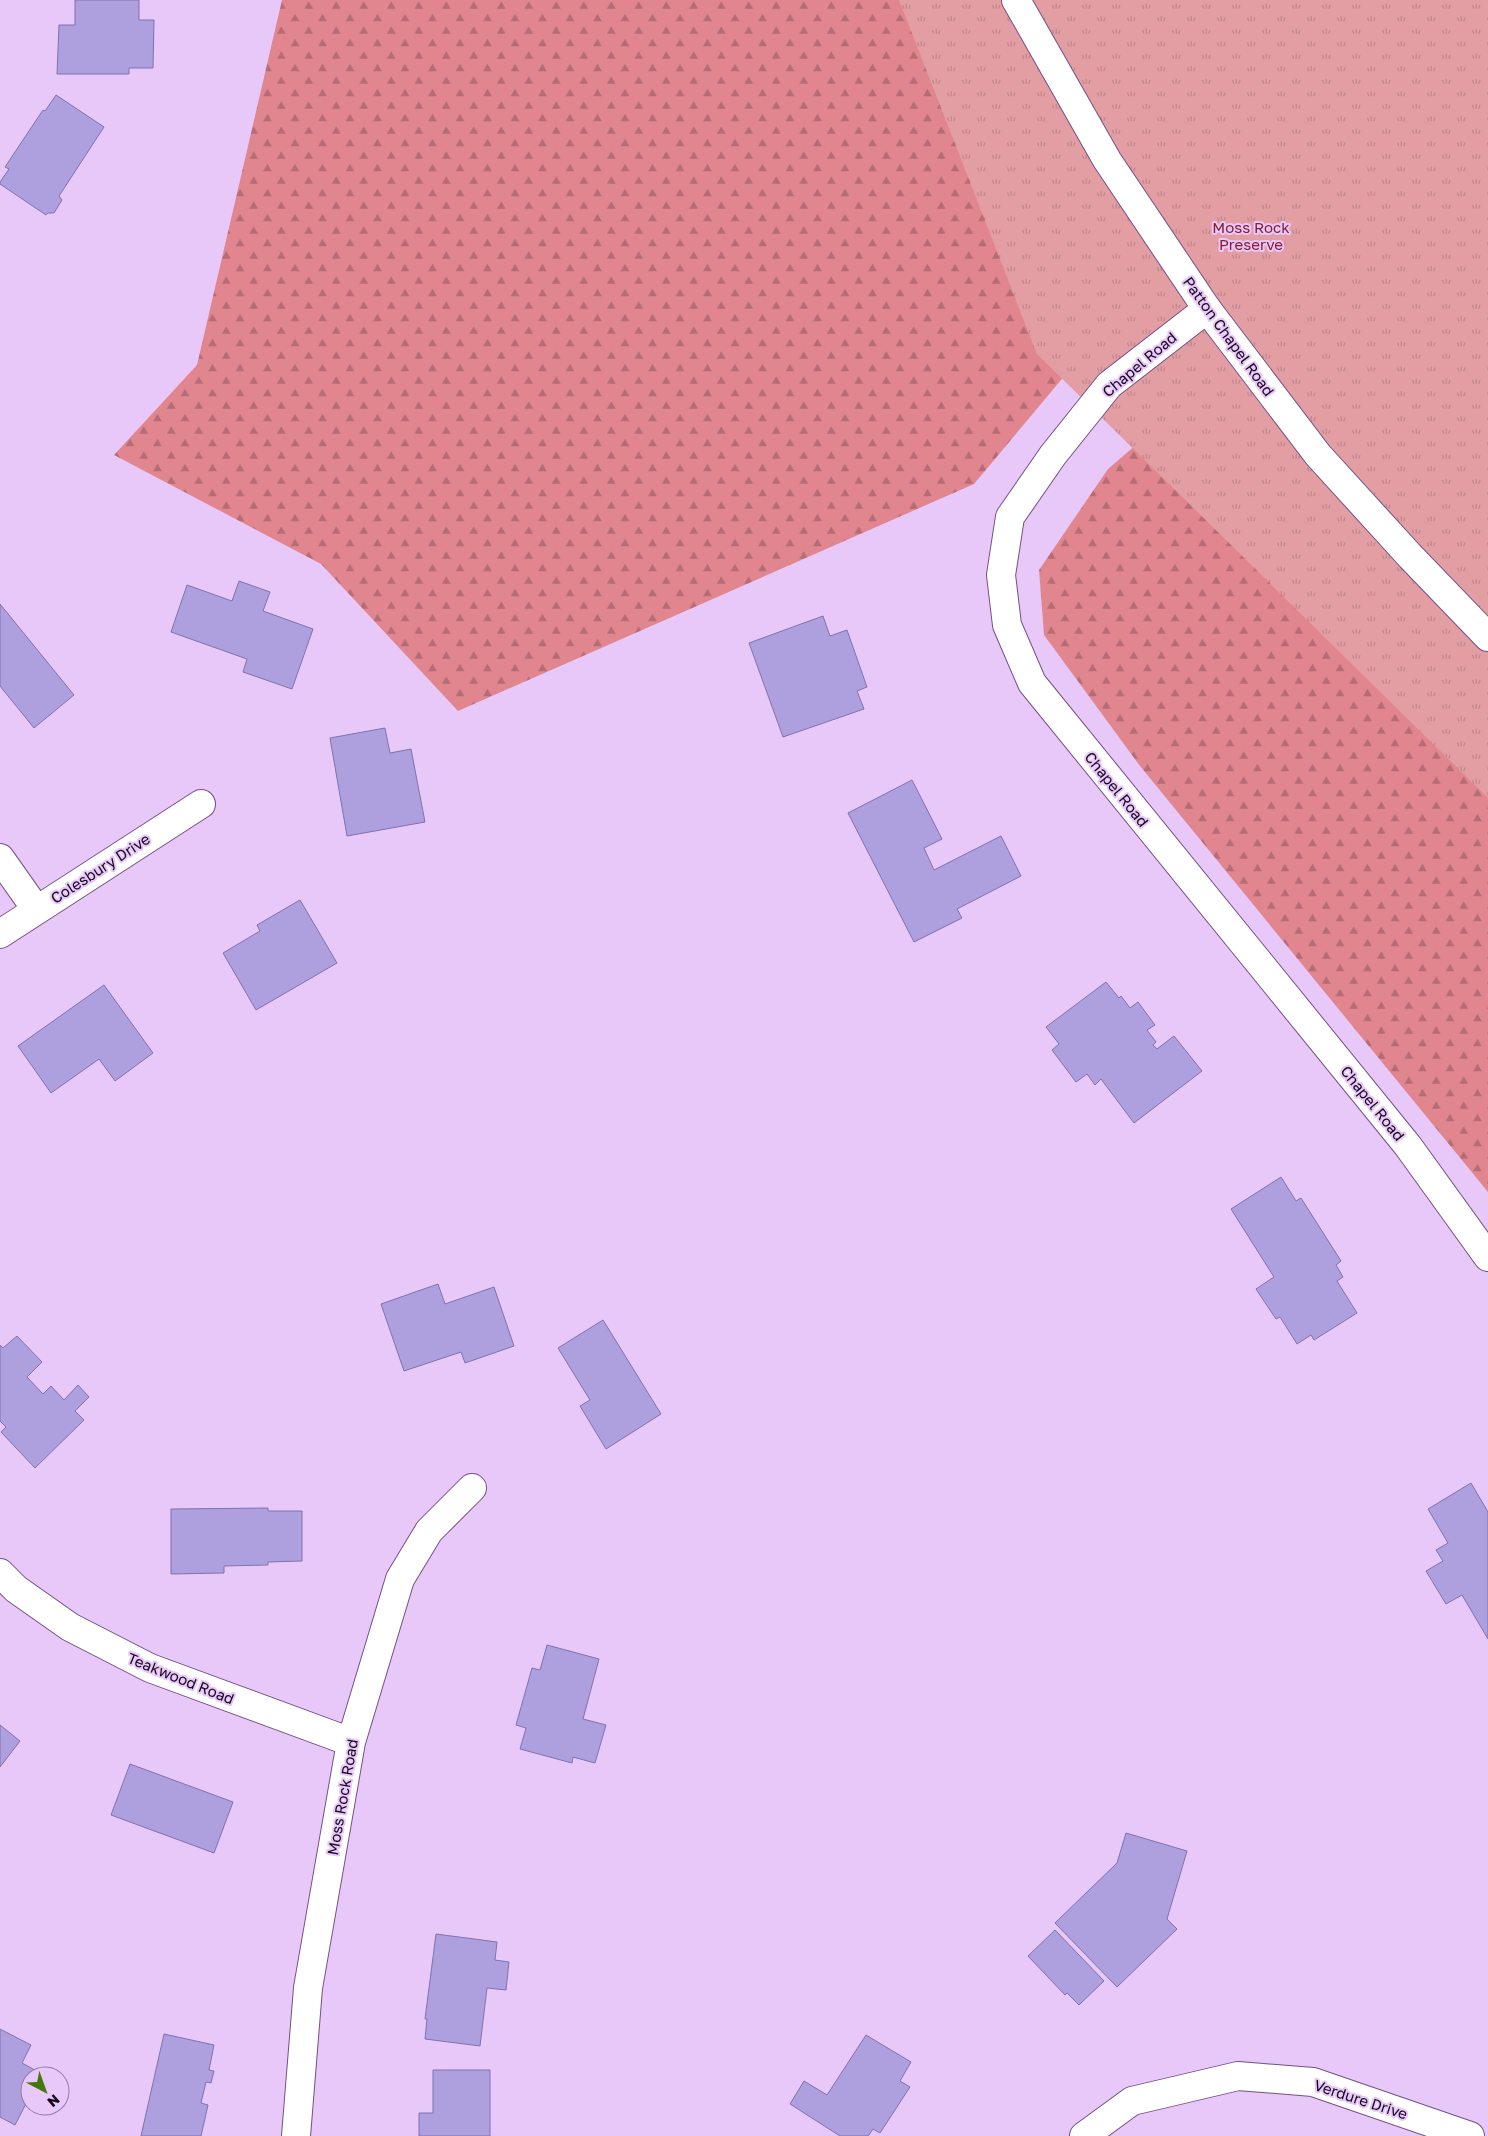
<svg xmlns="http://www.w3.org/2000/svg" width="1488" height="2136" font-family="'Golos Text',sans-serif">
  <defs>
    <pattern id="forest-firs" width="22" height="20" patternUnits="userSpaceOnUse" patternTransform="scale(1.25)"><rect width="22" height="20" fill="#e1868f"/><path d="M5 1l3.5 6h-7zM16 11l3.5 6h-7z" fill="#b56c74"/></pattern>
    <pattern id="park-tufts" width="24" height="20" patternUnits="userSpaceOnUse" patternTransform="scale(1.25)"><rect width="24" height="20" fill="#e29ea3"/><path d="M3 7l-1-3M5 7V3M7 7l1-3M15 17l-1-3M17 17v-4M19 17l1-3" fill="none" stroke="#c1878c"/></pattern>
  </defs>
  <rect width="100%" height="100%" fill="#e8c8f9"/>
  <path fill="url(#forest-firs)" d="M 282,0 L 955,0 L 1102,331 L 974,484 L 458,711 L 321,564 L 114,455 L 197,365 Z
    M 1172,414 L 1488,730 L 1488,1192 L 1140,766 L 1044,635 L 1039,570 L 1108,469 Z"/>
  <path fill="url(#park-tufts)" d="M 899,0 L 1488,0 L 1488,798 L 1037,354 Z"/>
  <path fill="#aea0df" stroke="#8072ae" d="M 75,0 L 139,0 L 139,20 L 154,20 L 153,68 L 129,68 L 129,74 L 57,74 L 59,25 L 75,25 Z
    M 56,95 L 104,127 L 59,196 L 62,200 L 54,213 L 48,213 L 46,215 L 0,184 L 0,182 L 9,169 L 5,167 L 43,110 L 45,111 Z
    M 239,581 L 270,592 L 263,611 L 313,629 L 292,689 L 243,672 L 247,659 L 171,632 L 187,585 L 232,601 Z
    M 0,604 L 74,695 L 34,728 L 0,686 Z
    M 823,616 L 830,636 L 847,630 L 867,687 L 857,691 L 864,709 L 783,737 L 749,643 Z
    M 385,728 L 390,753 L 411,749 L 425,822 L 347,836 L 330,738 Z
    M 912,780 L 942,839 L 924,848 L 934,870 L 1001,836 L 1021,876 L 957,909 L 962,918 L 914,942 L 848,813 Z
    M 300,900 L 337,963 L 256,1010 L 223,953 L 260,931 L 257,925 Z
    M 1106,982 L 1119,998 L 1121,996 L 1130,1008 L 1138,1002 L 1155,1025 L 1147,1030 L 1156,1042 L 1153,1045 L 1157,1049 L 1174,1036 L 1202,1071 L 1134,1123 L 1101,1079 L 1095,1085 L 1087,1074 L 1076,1082 L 1052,1050 L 1059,1044 L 1046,1027 Z
    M 104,985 L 153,1053 L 115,1081 L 99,1059 L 51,1093 L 18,1046 Z
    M 1281,1177 L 1296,1201 L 1301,1198 L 1341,1261 L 1336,1265 L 1343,1277 L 1337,1281 L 1357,1313 L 1314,1340 L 1311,1335 L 1297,1344 L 1280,1317 L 1276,1319 L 1256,1289 L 1274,1277 L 1231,1209 Z
    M 438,1284 L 445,1304 L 494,1287 L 514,1346 L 465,1363 L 461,1352 L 404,1371 L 381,1304 Z
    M 603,1320 L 661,1414 L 606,1449 L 580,1406 L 590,1400 L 558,1348 Z
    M 17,1336 L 42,1362 L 27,1377 L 43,1394 L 51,1386 L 64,1400 L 78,1385 L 89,1397 L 75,1411 L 84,1420 L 35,1468 L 1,1432 L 6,1427 L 0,1421 L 0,1345 L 3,1348 Z
    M 1471,1483 L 1488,1512 L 1488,1639 L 1462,1595 L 1446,1604 L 1426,1571 L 1443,1561 L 1436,1550 L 1448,1543 L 1428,1509 Z
    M 268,1508 L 268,1511 L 302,1511 L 302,1561 L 268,1562 L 268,1565 L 224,1566 L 224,1573 L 171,1574 L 171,1509 Z
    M 547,1645 L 599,1659 L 583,1719 L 606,1725 L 595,1763 L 573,1757 L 572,1763 L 520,1749 L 526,1728 L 516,1725 L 532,1668 L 540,1670 Z
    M 0,1725 L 20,1741 L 0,1767 Z
    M 130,1764 L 233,1802 L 214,1853 L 111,1815 Z
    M 1126,1833 L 1187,1851 L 1167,1919 L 1177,1929 L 1117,1987 L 1055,1923 L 1117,1863 Z
    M 1055,1930 L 1104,1981 L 1079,2005 L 1067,1993 L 1065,1995 L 1028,1956 Z
    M 436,1934 L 497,1942 L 495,1960 L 509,1962 L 506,1990 L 487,1988 L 480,2046 L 425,2039 L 427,2019 L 425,2019 Z
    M 0,2029 L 31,2045 L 22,2063 L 42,2074 L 41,2076 L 30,2076 L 30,2096 L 15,2125 L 0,2117 Z
    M 164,2034 L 214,2045 L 209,2070 L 214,2071 L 211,2083 L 206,2082 L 201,2103 L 208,2105 L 201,2136 L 141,2136 Z
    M 866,2035 L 911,2062 L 900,2081 L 910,2087 L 880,2133 L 873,2129 L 868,2136 L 840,2136 L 790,2104 L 804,2081 L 827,2095 Z
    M 433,2070 L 490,2070 L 490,2136 L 419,2136 L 419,2113 L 433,2113 Z"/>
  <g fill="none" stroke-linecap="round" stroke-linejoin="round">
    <defs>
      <path id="minor" d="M 1207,309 L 1109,385 L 1053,455 L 1010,517 L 1001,575 L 1007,625 L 1032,683 L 1408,1146 L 1488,1257
        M 0,858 L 36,909
        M 0,934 L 201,804
        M 0,1573 L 16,1589 L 70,1627 L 150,1668 L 351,1742
        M 296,2136 L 308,1988 L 351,1742 L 400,1579 L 429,1531 L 472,1488
        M 1084,2136 L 1132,2101 L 1238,2076 L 1313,2082 L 1470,2136"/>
      <path id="tertiary" d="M 1016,0 L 1107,160 L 1207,309 L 1318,455 L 1410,556 L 1488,637"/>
    </defs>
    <use href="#minor" stroke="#745085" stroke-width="30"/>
    <use href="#tertiary" stroke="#745085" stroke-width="30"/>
    <use href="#minor" stroke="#fff" stroke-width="28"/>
    <use href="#tertiary" stroke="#fff" stroke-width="28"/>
  </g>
  <g text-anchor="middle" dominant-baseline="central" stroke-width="4" stroke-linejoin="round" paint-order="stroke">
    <g font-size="15" fill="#881c33" stroke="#e8c8f9">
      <text x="1251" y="227">Moss Rock<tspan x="1251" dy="17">Preserve</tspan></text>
    </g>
    <g font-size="15" fill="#16081d" stroke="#e8c8f9">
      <text transform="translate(1229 336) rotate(54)">Patton Chapel Road</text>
      <text transform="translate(1139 364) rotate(-40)">Chapel Road</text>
      <text transform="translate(1117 789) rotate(51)">Chapel Road</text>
      <text transform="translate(100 868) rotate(-33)">Colesbury Drive</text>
      <text transform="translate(1373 1103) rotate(51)">Chapel Road</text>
      <text transform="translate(181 1678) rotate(22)">Teakwood Road</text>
      <text transform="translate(342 1797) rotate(-80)">Moss Rock Road</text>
      <text transform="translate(1361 2099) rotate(18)">Verdure Drive</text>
    </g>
  </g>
  <g transform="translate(45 2091) rotate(139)"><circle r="24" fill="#e8c8f9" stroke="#947ba1"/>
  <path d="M0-4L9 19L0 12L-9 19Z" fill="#42790c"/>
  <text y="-8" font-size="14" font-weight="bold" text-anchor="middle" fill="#16081d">N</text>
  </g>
</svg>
